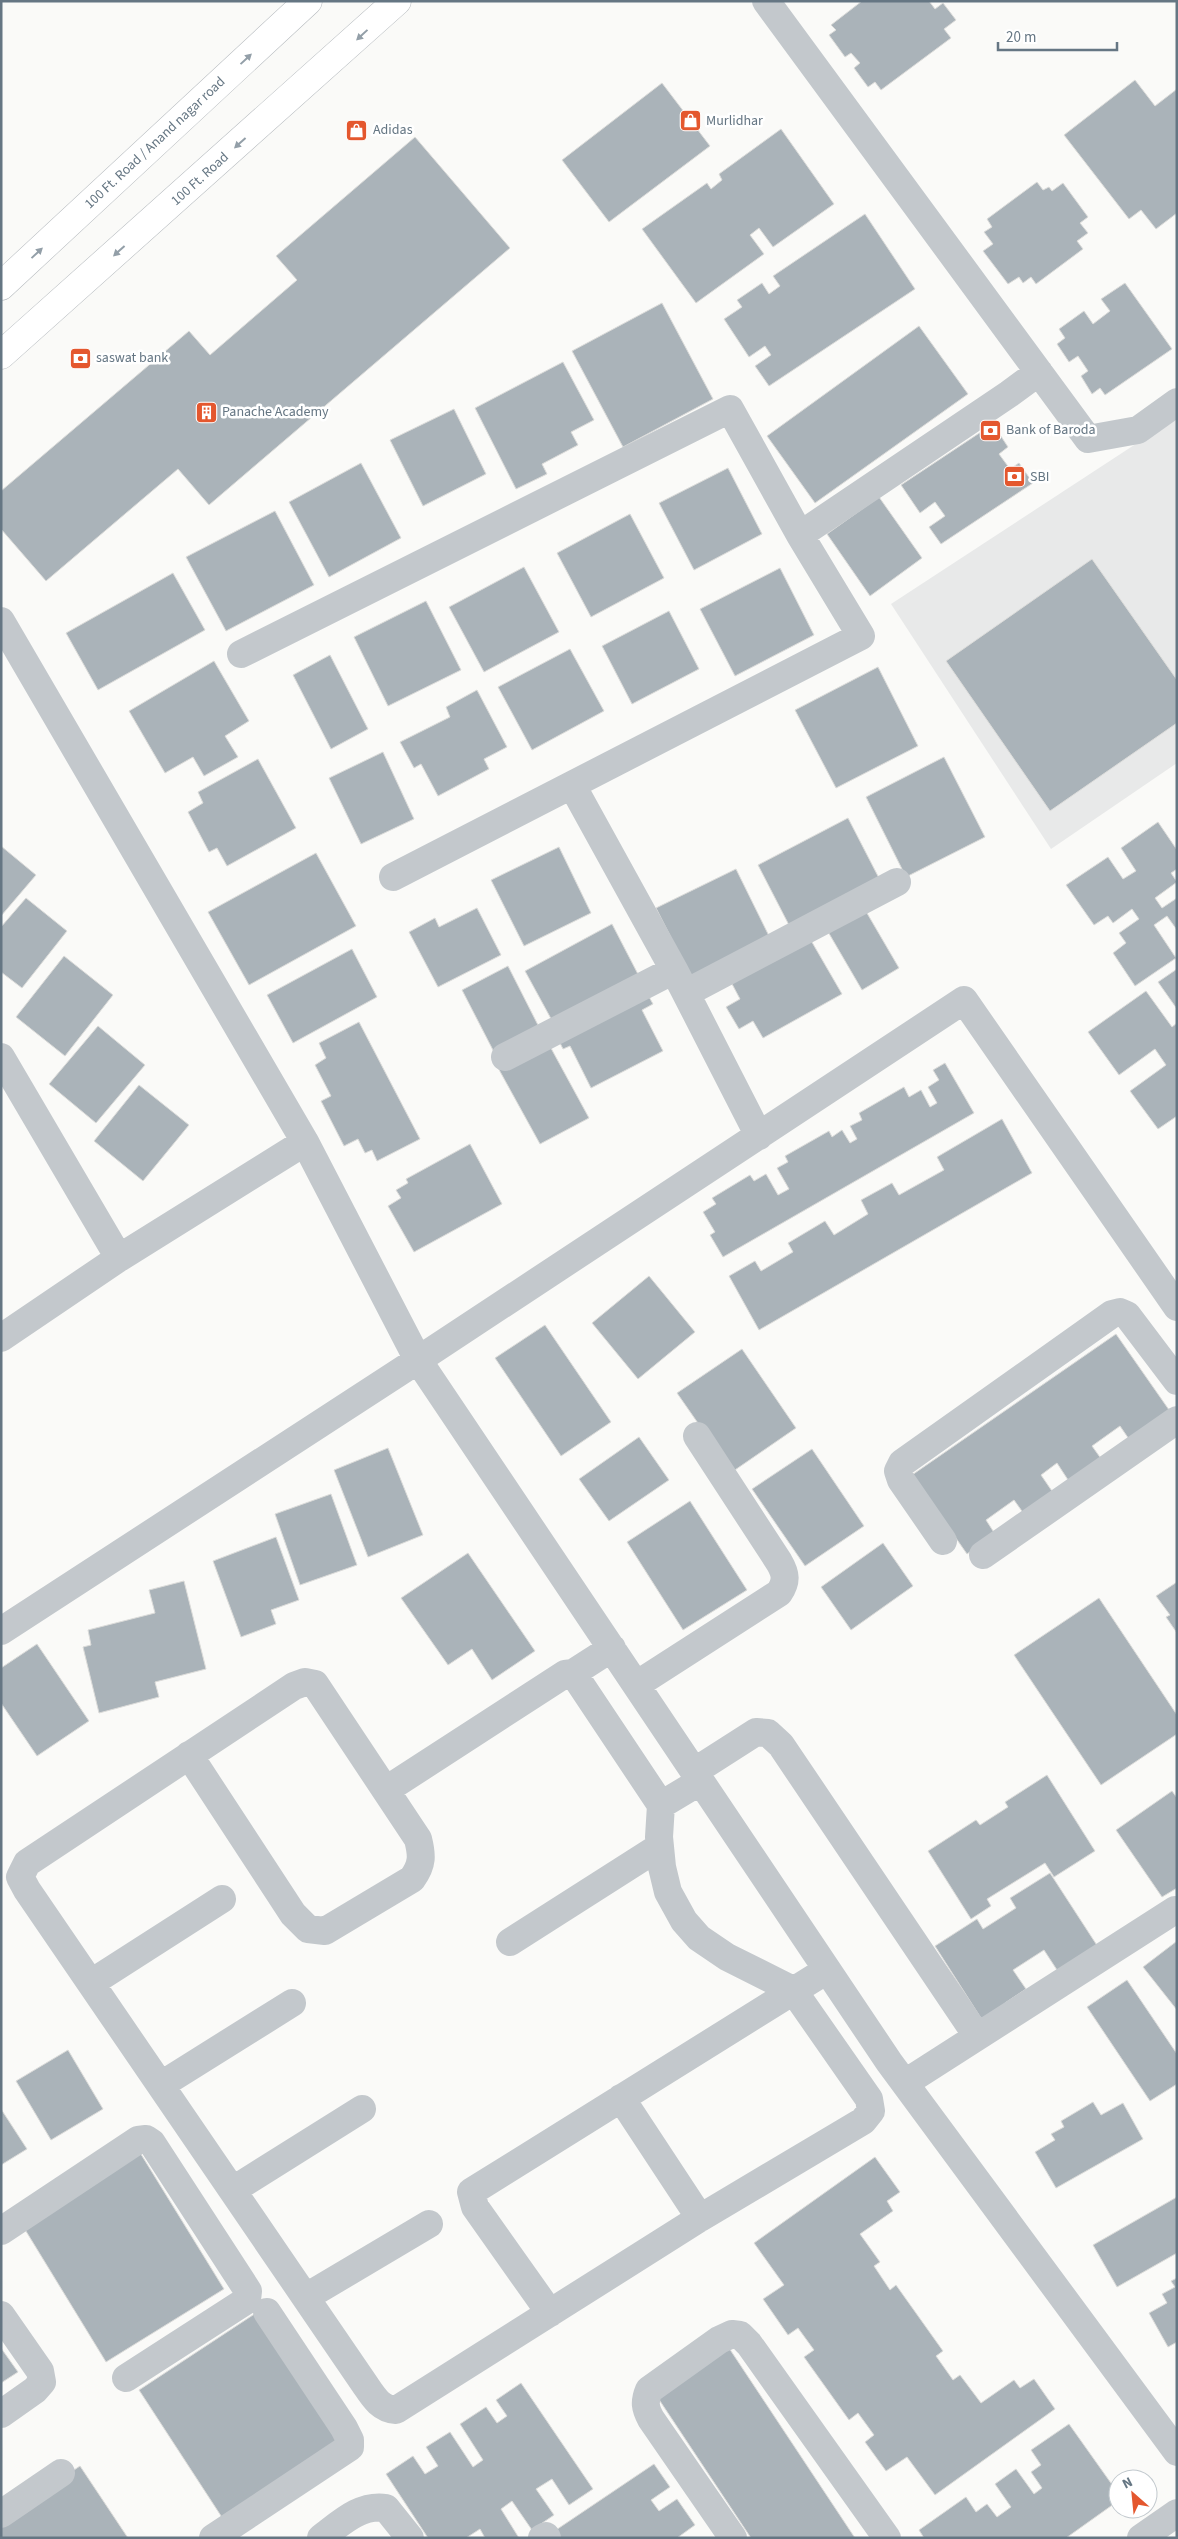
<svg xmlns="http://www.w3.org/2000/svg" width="1178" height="2539" font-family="'Source Sans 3',sans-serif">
  <rect width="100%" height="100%" fill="#fafaf8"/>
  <path fill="#e8e9e9" d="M 1177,417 L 1177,763 L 1051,849 L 891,604 Z"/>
  <path fill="#aab3b9" stroke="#dcdcda" d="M 862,1 L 929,1 L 935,9 L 943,3 L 956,20 L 944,29 L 951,38 L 881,90 L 875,82 L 868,87 L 854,68 L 860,63 L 851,53 L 845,57 L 829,35 L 836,30 L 831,25 Z
    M 1135,80 L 1155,106 L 1177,89 L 1177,213 L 1156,229 L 1141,210 L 1129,219 L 1064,135 Z
    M 662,83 L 710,146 L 609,222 L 562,160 Z
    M 781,129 L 834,204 L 773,247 L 759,228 L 750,235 L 764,254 L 696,303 L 642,229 L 707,183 L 711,189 L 722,180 L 719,174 Z
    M 415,137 L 510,248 L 209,505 L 178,469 L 46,581 L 1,529 L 1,491 L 189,331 L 210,355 L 297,280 L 276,256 Z
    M 1037,182 L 1043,190 L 1049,187 L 1052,191 L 1063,183 L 1088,217 L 1080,223 L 1088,233 L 1077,241 L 1083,249 L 1036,284 L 1031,277 L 1023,283 L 1019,277 L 1008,284 L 983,251 L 993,244 L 984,232 L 992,227 L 987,219 Z
    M 865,214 L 915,289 L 769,386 L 755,366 L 771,355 L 765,346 L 749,357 L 724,319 L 742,307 L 737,300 L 762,283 L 769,294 L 780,286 L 773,276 Z
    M 1125,283 L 1172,349 L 1105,395 L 1100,388 L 1092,394 L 1081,376 L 1088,371 L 1078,356 L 1069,362 L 1057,344 L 1065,338 L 1059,329 L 1084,311 L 1093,324 L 1110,311 L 1101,299 Z
    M 662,303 L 713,399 L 623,447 L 572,351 Z
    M 919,326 L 968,394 L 815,503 L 767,436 Z
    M 563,362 L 594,420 L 571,432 L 578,445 L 542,464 L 547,474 L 516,489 L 475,408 Z
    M 454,409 L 486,474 L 423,506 L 390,440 Z
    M 993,424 L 1008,447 L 999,454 L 1010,469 L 1019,463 L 1033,483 L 941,544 L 929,527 L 945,516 L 935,502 L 920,513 L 901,485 Z
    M 361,463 L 401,538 L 329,577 L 289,502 Z
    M 728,468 L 762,534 L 694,570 L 659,503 Z
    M 879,497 L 922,558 L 870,596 L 827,534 Z
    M 275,511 L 314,585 L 226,631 L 186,557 Z
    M 630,514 L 664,578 L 591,617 L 557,553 Z
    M 1092,559 L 1177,680 L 1177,723 L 1050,811 L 946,661 Z
    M 524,567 L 559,632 L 484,672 L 449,607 Z
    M 780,568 L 814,635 L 735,676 L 700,609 Z
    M 173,573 L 205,630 L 98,690 L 66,633 Z
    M 426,601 L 461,670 L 388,706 L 354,637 Z
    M 669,611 L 699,669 L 632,704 L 602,646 Z
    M 570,649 L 604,711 L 532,750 L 498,687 Z
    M 330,655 L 368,729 L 331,749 L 293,675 Z
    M 214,661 L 249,721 L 225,736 L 238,757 L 204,776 L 193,757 L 165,773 L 129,711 Z
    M 878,667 L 918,746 L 836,788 L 795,710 Z
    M 477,690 L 507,747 L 484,759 L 489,769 L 438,796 L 421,764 L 414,768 L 400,742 L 450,717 L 446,707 Z
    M 383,752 L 414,819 L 361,844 L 329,778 Z
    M 944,757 L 985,837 L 906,877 L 866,797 Z
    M 258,759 L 296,828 L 227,866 L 217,848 L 209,852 L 188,812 L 203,803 L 198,792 Z
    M 848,818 L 881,882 L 791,929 L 758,865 Z
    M 1158,822 L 1177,850 L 1177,869 L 1171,873 L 1177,882 L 1155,898 L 1162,908 L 1177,898 L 1177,930 L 1167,916 L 1154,925 L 1176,958 L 1135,986 L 1113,953 L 1126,943 L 1119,933 L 1139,919 L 1132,909 L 1113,923 L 1108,916 L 1094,925 L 1066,885 L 1108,857 L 1123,879 L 1136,871 L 1121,848 Z
    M 1,846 L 36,875 L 1,916 Z
    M 559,847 L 591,913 L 524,946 L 491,880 Z
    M 316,853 L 356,926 L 249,985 L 208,912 Z
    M 736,869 L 771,940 L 692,979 L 656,908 Z
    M 26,898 L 67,931 L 22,988 L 1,972 L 1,927 Z
    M 477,908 L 501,955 L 438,987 L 409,932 L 435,918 L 439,927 Z
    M 864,908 L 899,968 L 862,990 L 827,930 Z
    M 612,924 L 641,980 L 555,1026 L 525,971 Z
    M 809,937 L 842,994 L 763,1038 L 753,1021 L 739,1029 L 726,1007 L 740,999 L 731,982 Z
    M 352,949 L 377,997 L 293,1043 L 267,995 Z
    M 64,956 L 113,995 L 65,1056 L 16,1017 Z
    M 508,966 L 541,1031 L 495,1054 L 462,990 Z
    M 1177,969 L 1177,1009 L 1158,982 Z
    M 644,988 L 653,1004 L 642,1010 L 663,1051 L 591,1088 L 570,1046 L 563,1049 L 555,1033 Z
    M 1146,991 L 1172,1027 L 1177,1023 L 1177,1116 L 1158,1129 L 1130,1091 L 1166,1065 L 1155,1049 L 1119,1075 L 1088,1032 Z
    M 359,1022 L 420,1139 L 377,1161 L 372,1150 L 365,1153 L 358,1139 L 344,1146 L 321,1101 L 331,1096 L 315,1065 L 326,1058 L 319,1043 Z
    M 98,1026 L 145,1065 L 96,1123 L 49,1084 Z
    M 546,1039 L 589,1118 L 540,1144 L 497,1066 Z
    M 945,1063 L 974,1113 L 723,1257 L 710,1235 L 715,1232 L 703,1212 L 716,1204 L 712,1198 L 750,1175 L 754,1181 L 766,1174 L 778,1195 L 789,1189 L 777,1168 L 788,1162 L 785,1156 L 829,1131 L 832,1137 L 842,1130 L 850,1143 L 857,1139 L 850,1126 L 862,1120 L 859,1113 L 904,1087 L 909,1097 L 921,1090 L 930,1107 L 937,1103 L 928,1087 L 939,1080 L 933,1070 Z
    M 139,1085 L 189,1125 L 143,1181 L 94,1141 Z
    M 1002,1119 L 1032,1173 L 759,1330 L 729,1276 L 755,1261 L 761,1271 L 793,1252 L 788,1243 L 825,1221 L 834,1235 L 868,1214 L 861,1200 L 892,1183 L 899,1195 L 944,1170 L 937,1157 Z
    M 470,1144 L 502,1204 L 414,1252 L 388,1206 L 401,1198 L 396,1190 L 408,1183 L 406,1179 Z
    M 649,1276 L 695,1332 L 638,1379 L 592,1323 Z
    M 545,1325 L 611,1422 L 561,1456 L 495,1358 Z
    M 1116,1334 L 1174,1417 L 1133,1445 L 1120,1426 L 1092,1446 L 1102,1460 L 1070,1483 L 1057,1463 L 1041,1475 L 1054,1494 L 1024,1514 L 1014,1500 L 986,1520 L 995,1534 L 967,1554 L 912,1475 Z
    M 742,1349 L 796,1428 L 732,1472 L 677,1393 Z
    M 639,1437 L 669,1480 L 609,1521 L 579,1479 Z
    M 388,1448 L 423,1535 L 368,1557 L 334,1470 Z
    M 812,1449 L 864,1526 L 805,1566 L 752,1489 Z
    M 331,1494 L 357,1565 L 300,1585 L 275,1514 Z
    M 690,1501 L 747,1590 L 683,1630 L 627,1542 Z
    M 276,1537 L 299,1600 L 271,1610 L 276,1624 L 241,1637 L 213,1561 Z
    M 883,1543 L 913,1586 L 851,1630 L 821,1587 Z
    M 468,1553 L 535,1651 L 492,1680 L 472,1649 L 448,1665 L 401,1598 Z
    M 184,1581 L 206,1669 L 155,1682 L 159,1697 L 99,1713 L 83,1647 L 91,1645 L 88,1630 L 155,1613 L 149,1590 Z
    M 1177,1582 L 1177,1633 L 1166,1617 L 1170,1615 L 1156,1596 Z
    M 1099,1598 L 1177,1715 L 1177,1734 L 1101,1785 L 1014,1655 Z
    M 37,1644 L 89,1721 L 37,1756 L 1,1703 L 1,1668 Z
    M 1047,1775 L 1095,1851 L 1054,1877 L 1045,1863 L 987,1899 L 991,1906 L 971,1919 L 928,1851 L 976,1820 L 980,1825 L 1008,1807 L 1005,1802 Z
    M 1172,1791 L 1177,1798 L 1177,1888 L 1162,1897 L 1116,1830 Z
    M 1050,1873 L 1100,1950 L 1057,1970 L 1044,1950 L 1013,1970 L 1026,1989 L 1005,2003 L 986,2026 L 935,1946 L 977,1919 L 983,1929 L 1016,1908 L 1010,1898 Z
    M 1177,1941 L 1177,2010 L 1143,1967 Z
    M 1127,1980 L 1177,2054 L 1177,2084 L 1150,2101 L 1087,2007 Z
    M 68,2050 L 103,2109 L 51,2140 L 16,2081 Z
    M 1093,2102 L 1101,2115 L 1123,2103 L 1143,2139 L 1056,2188 L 1035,2152 L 1055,2140 L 1051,2134 L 1064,2127 L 1061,2121 Z
    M 1,2109 L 27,2149 L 1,2165 Z
    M 139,2151 L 224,2289 L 106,2362 L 21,2223 Z
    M 875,2157 L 900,2192 L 887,2201 L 893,2211 L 860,2234 L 880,2262 L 874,2266 L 890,2290 L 896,2285 L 943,2351 L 936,2356 L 953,2380 L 960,2375 L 981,2403 L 1014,2380 L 1020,2388 L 1034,2379 L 1055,2409 L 935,2495 L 907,2457 L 886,2471 L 865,2442 L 874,2435 L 858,2413 L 849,2420 L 804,2357 L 814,2350 L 798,2328 L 788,2335 L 763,2299 L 784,2285 L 754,2243 Z
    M 1177,2197 L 1177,2253 L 1117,2287 L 1093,2245 Z
    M 1177,2278 L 1177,2342 L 1168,2347 L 1149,2313 L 1167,2303 L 1162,2294 L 1175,2287 L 1171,2281 Z
    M 256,2313 L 343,2445 L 225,2522 L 139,2390 Z
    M 1,2348 L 18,2372 L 1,2383 Z
    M 729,2348 L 855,2538 L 751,2538 L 656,2395 Z
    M 521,2383 L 593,2489 L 569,2505 L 552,2479 L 536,2489 L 554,2515 L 532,2530 L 512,2501 L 501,2509 L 519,2538 L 485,2538 L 480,2529 L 466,2538 L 428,2538 L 386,2474 L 413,2456 L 425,2474 L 438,2466 L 426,2447 L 450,2432 L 473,2467 L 483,2460 L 460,2424 L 486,2407 L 497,2423 L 507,2416 L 496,2400 Z
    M 1069,2424 L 1118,2493 L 1118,2501 L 1066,2538 L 924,2538 L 919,2530 L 966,2497 L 976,2512 L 987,2504 L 997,2517 L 1011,2507 L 995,2484 L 1016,2469 L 1034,2494 L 1042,2488 L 1031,2472 L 1041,2465 L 1031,2450 Z
    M 654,2464 L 670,2487 L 651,2500 L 659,2511 L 677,2499 L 695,2525 L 677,2538 L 552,2538 L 550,2534 Z
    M 80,2466 L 128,2538 L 1,2538 L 1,2519 Z"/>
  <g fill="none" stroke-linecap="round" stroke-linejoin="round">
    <defs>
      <path id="major" d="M 1,286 L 308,1
        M 1,355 L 397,1"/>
    </defs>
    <use href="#major" stroke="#b5babe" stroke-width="29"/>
    <path stroke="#c3c8cc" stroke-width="28" d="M 766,1 L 1088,439 L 1138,430 L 1177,402
      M 800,535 L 1009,394 L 1039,372
      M 1,621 L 305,1142 L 418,1360 L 889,2062 L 1177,2452
      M 241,654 L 730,409 L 800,535 L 861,636 L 393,877
      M 572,785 L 674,970 L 759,1136
      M 686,993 L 897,882
      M 1,1057 L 119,1258
      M 505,1057 L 674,970
      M 1,1338 L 119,1258 L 305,1142
      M 943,1541 L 901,1480 L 898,1471 L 902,1463 L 1112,1314 L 1120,1312 L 1127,1315 L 1177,1381
      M 983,1555 L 1177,1420
      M 1,1631 L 418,1360 L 964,1000 L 1177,1307
      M 636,1685 L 779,1593 C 787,1581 786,1574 779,1562 L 697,1436
      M 189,1755 L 293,1914 L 308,1929 L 325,1931 L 412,1879 C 423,1864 422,1855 418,1839 L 315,1684 L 305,1682 L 294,1686 L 27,1863 L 20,1877 L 27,1890 L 366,2386 C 374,2398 381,2409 396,2410 L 700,2218 L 863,2121 L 871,2111 L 869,2099 L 793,1990 L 727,1957 L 699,1938 L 684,1921 L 668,1892 L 662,1867 L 659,1837 L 661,1805 L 573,1673
      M 695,1771 L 756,1732 L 768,1733 L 781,1745 L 977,2036
      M 386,1790 L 565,1674 L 573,1673 L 612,1648
      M 661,1805 L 701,1781
      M 510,1942 L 659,1847
      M 91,1983 L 222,1899
      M 905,2083 L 1175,1910
      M 161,2085 L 292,2003
      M 621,2098 L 700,2218
      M 233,2190 L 362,2109
      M 1,2231 L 138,2140 L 146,2139 L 152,2143 L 248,2291 L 247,2300 L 126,2378
      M 306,2297 L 429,2224
      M 550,2313 L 475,2207 L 471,2192 L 827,1970
      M 1,2315 L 40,2371 L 42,2382 L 35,2390 L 1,2414
      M 1,2514 L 61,2473
      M 213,2538 L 350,2447 L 350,2440 L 344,2428 L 267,2312
      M 321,2538 C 341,2523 360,2504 386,2508 L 410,2538
      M 542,2538 L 546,2536 L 547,2538
      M 733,2538 L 651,2419 C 645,2408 644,2402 649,2390 L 719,2340 L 732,2334 L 740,2335 L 749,2344 L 887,2538
      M 1141,2538 L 1177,2513"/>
    <use href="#major" stroke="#fff" stroke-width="28"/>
  </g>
  <defs><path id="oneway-solid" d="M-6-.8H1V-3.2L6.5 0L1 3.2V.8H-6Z" transform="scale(1.25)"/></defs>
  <g fill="#939fa8">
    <use href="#oneway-solid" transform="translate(362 35) rotate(137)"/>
    <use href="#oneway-solid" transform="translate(246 59) rotate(-43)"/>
    <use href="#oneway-solid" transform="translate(240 143) rotate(138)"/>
    <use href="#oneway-solid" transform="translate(119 251) rotate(138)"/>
    <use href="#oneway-solid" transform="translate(37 253) rotate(-43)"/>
  </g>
  <defs>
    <symbol id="shop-square" viewBox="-11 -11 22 22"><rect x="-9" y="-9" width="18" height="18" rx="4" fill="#e4572e" stroke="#fff"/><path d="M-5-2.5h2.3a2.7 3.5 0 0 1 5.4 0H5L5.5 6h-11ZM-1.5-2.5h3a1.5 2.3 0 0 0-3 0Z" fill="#fff"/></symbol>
    <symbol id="bank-square" viewBox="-11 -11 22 22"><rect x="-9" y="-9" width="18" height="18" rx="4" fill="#e4572e" stroke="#fff"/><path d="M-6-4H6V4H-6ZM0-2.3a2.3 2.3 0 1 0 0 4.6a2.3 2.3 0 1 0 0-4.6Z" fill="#fff"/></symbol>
    <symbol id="building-square" viewBox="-11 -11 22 22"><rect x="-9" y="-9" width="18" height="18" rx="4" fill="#e4572e" stroke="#fff"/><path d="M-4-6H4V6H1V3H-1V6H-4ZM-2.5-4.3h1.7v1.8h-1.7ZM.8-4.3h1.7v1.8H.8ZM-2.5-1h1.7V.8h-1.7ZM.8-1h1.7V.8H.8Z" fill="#fff"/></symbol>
  </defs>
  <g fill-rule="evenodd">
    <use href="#shop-square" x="678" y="108" width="25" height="25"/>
    <use href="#shop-square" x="344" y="118" width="25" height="25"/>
    <use href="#bank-square" x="68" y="346" width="25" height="25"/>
    <use href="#building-square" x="194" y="400" width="25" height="25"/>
    <use href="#bank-square" x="978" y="418" width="25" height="25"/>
    <use href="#bank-square" x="1002" y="464" width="25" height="25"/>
  </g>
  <g text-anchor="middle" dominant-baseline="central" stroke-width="5" stroke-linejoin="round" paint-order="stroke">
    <g font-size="14" fill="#657683" stroke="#fff" text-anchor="start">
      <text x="706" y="121">Murlidhar</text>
      <text x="373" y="130">Adidas</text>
      <text x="96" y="358">saswat bank</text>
      <text x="222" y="412">Panache Academy</text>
      <text x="1006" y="430">Bank of Baroda</text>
      <text x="1030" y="477">SBI</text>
    </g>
    <g font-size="14" fill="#657683" stroke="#fff">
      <text transform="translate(155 143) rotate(-43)">100 Ft. Road / Anand nagar road</text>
      <text transform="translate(200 179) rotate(-42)">100 Ft. Road</text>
    </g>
  </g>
  <rect width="1178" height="2539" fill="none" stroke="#657683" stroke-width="5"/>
  <g transform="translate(1133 2494) rotate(333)"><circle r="24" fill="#ffffff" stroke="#c1c8cd"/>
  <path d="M0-4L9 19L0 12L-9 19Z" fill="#e4572e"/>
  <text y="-8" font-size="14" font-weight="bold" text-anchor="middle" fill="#657683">N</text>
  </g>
  <path d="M998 42v8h119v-8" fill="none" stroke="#657683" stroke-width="2.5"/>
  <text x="1006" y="42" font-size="15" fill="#657683" stroke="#ffffff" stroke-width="4" paint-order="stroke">20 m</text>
</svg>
